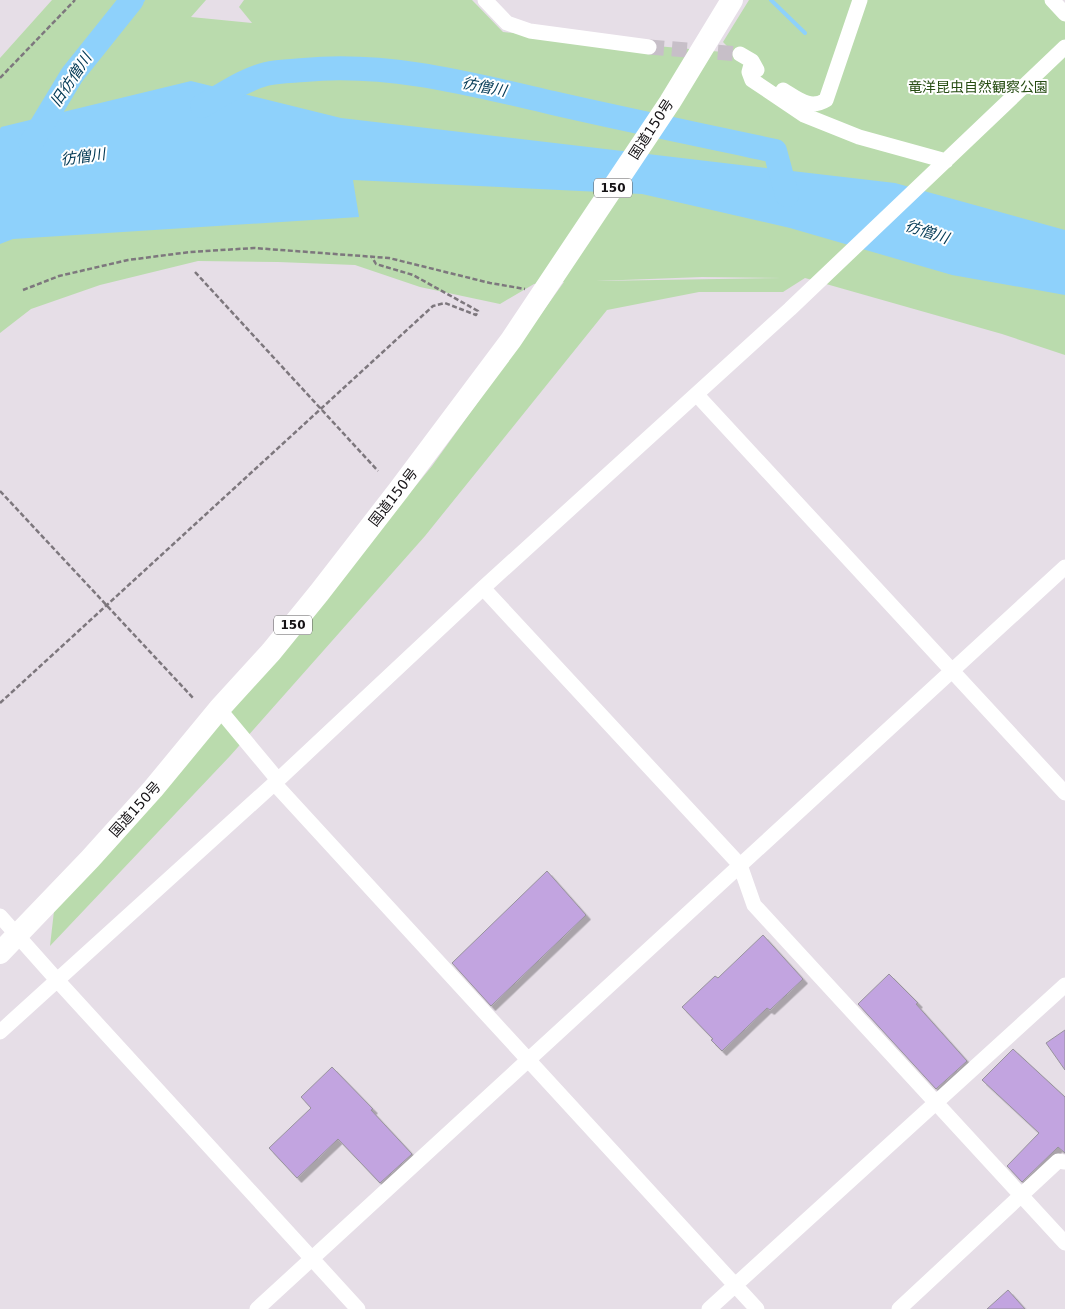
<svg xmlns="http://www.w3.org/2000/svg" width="1065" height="1309" font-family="'DejaVu Sans','Noto Sans JP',sans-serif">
  <defs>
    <filter id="shadow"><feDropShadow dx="4.5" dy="4.5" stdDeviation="0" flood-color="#0004"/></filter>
  </defs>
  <rect width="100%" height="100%" fill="#e6dee7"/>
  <path fill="#badbad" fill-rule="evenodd" d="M 52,0 L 206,0 L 191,17 L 252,23 L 239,7 L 244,0 L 472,0 L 503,32 L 734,53 L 723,42 L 749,0 L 1054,0 L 1065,12 L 1065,355 L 1002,334 L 805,278 L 783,292 L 699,292 L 607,310 L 425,536 L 230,756 L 50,946 L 54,911 L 273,660 L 432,466 L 564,282 L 534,284 L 500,304 L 420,287 L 355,265 L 278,262 L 198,261 L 100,285 L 31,309 L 0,333 L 0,58 ZM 702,277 L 782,278 L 596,281 Z"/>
  <path fill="#8ed1fb" d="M 191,81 L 341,118 L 895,183 L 1065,230 L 1065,295 L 952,275 L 790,228 L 642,194 L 353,180 L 359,217 L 13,239 L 0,244 L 0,129 L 1,127 Z"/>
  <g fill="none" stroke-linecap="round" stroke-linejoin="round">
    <path stroke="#8ed1fb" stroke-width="4" d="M 771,0 L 805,33
      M 125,8 L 143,0"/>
    <path stroke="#8ed1fb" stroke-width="24" d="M 202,106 C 223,95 243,80 266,74 C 278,71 292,71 304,70 C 389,62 471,84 553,103 C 627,120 701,135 775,151 L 787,195
      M 31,143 L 72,75 L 132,0"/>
  </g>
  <path fill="#c2a4e0" stroke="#98939d" filter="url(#shadow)" d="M 547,871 L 586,915 L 491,1006 L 452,963 Z
    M 763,935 L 803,979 L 770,1010 L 767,1008 L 722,1051 L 711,1040 L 713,1039 L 682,1007 L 715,976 L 718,978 Z
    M 889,974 L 918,1003 L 916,1004 L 967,1061 L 936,1089 L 858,1004 Z
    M 1065,1030 L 1065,1070 L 1046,1043 Z
    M 1013,1049 L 1065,1097 L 1065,1153 L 1058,1147 L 1057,1148 L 1022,1182 L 1007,1166 L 1039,1133 L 982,1080 Z
    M 332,1067 L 373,1109 L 371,1110 L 412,1154 L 380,1183 L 338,1139 L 297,1178 L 269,1148 L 311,1108 L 301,1097 Z
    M 1008,1290 L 1025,1309 L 987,1309 Z"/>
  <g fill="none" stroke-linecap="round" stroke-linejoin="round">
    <path stroke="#c7bfc8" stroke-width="15" stroke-dasharray="15 8" stroke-linecap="butt" d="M 649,47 L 740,54"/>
    <path stroke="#7d777d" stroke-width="2.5" stroke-dasharray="5 2.5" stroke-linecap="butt" d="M 0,78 L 75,0
      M 195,272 L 378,471
      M 23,290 L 59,276 L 128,260 L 190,252 L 254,248 L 389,258 L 490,283 L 525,289
      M 0,491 L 194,699
      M 0,703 L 433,306 L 445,303 L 476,315 L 478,311 L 413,275 L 376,264 L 372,257"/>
    <path stroke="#fff" stroke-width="15" d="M 485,0 L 507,23 L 530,31 L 649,47
      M 1052,0 L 1065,14
      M 740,54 L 752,61 L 757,70
      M 752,61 L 749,72 L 752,80 L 804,115 L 859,137 L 946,161
      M 783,90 C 798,99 810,110 826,100 L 860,0
      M 697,395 L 1065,793
      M 483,588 L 740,865 L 754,905 L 1065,1243
      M 219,709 L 278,780
      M 274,783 L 757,1309
      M 0,916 L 57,980 L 358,1309
      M 0,1032 L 278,780 L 483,588 L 790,309 L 1065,47
      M 257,1309 L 1065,567
      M 709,1309 L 1065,985
      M 899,1309 L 1058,1161 L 1065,1162"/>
    <path stroke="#fff" stroke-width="22" d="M 0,953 L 90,859 L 153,789 L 219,709 L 271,652 L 319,593 L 398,491 L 511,340 L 670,102 L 732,0"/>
  </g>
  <g text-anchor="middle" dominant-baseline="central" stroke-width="4" stroke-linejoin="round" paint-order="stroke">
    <g fill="#fff" stroke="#5b595b" stroke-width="1">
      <rect x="594" y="178.5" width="38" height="19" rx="4"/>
      <rect x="274" y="615.5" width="38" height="19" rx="4"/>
    </g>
    <g font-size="12" font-weight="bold" fill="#151215">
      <text x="613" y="188">150</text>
      <text x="293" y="625">150</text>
    </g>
    <g font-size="14" fill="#264c12" stroke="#fff">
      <text x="978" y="87">竜洋昆虫自然観察公園</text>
    </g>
    <g font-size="14" fill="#151215" stroke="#fff">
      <text transform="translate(651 129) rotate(-57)">国道150号</text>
      <text transform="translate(393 497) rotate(-52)">国道150号</text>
      <text transform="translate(135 809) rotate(-48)">国道150号</text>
    </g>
    <g font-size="15" font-style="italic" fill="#003854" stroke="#fff">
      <text transform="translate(71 80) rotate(-56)">旧彷僧川</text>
      <text transform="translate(484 87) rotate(11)">彷僧川</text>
      <text transform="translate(83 157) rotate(-8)">彷僧川</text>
      <text transform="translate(927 232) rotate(18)">彷僧川</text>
    </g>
  </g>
</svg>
